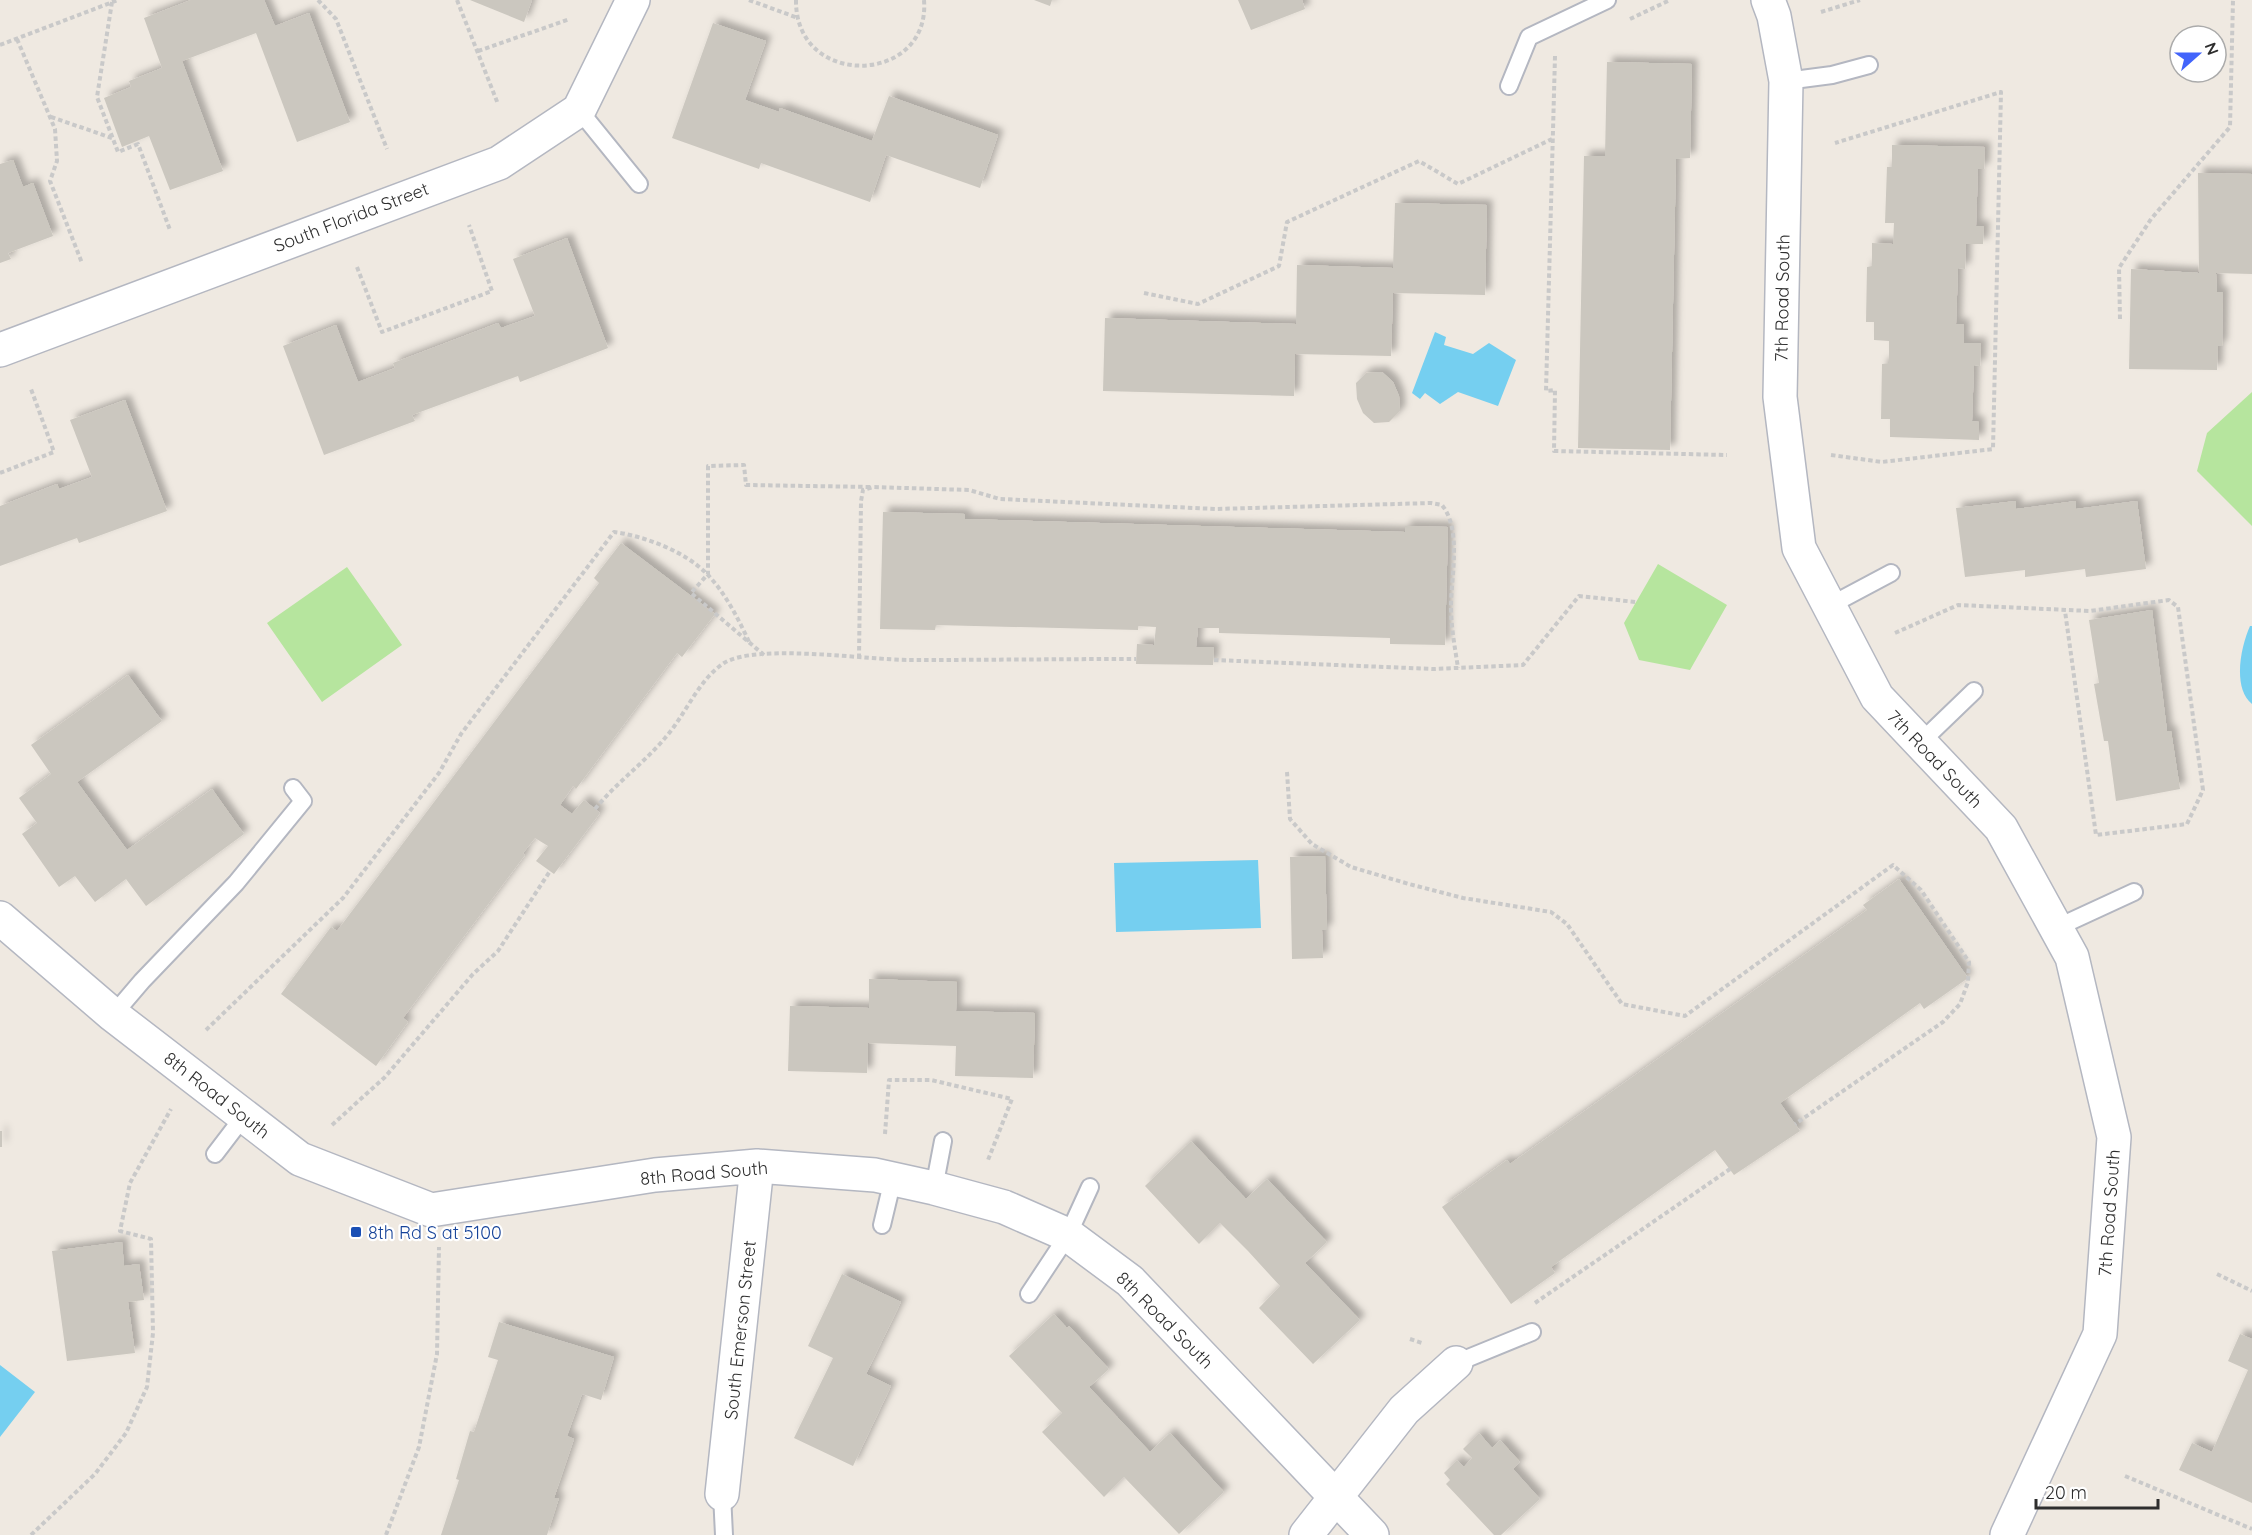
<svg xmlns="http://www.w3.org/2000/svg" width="2252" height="1535" font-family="Quicksand,sans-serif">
  <defs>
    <filter id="shadow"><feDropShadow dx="5.5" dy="-5.5" stdDeviation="3" flood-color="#0004"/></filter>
  </defs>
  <rect width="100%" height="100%" fill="#efe9e1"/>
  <path fill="#b6e59e" d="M 2252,392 L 2252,526 L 2197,471 L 2207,433 Z
    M 1658,564 L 1727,605 L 1690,670 L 1639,660 L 1624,623 Z
    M 347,567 L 402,645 L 322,702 L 267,623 Z"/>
  <path fill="#75cff0" d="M 1435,332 L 1446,337 L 1444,345 L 1473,354 L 1489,343 L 1516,360 L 1498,406 L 1458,392 L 1440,404 L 1425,393 L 1420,399 L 1412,393 Z
    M 2250,626 L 2252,626 L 2252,704 C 2232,688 2241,646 2250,626 Z
    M 1258,860 L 1261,928 L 1116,932 L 1114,863 Z
    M 0,1365 L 35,1392 L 0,1437 Z"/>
  <path fill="#cbc7bf" filter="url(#shadow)" d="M 191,0 L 264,0 L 275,26 L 309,13 L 350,122 L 297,142 L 256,33 L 182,61 L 223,171 L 170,190 L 149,136 L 122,147 L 104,98 L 131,87 L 129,81 L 162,68 L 144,18 Z
    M 470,0 L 532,0 L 524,22 Z
    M 1034,0 L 1052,0 L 1050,6 Z
    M 1238,0 L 1302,0 L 1305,9 L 1251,30 Z
    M 713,23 L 766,41 L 745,100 L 779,112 L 780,108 L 872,141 L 889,96 L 998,135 L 980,188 L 886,155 L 870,202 L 761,163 L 759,169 L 672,138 Z
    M 1607,62 L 1692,64 L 1690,158 L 1676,159 L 1670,450 L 1578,448 L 1584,156 L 1605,156 Z
    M 1892,145 L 1985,147 L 1984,169 L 1978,169 L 1976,226 L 1984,226 L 1983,244 L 1966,244 L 1965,269 L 1958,268 L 1956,324 L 1964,324 L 1964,343 L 1981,343 L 1980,366 L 1974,365 L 1972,421 L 1979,422 L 1979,440 L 1890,437 L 1890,419 L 1881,419 L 1882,364 L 1889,363 L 1889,341 L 1874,340 L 1874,322 L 1866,322 L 1867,267 L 1872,266 L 1872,243 L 1893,244 L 1894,223 L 1885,223 L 1887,167 L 1892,167 Z
    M 13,160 L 23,187 L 33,183 L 53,236 L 8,253 L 11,259 L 0,263 L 0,164 Z
    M 2198,173 L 2252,174 L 2252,274 L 2216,273 L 2217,292 L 2223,292 L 2222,346 L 2218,346 L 2217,370 L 2129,369 L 2131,269 L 2199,273 Z
    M 1395,203 L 1487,205 L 1485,295 L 1393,293 L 1391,356 L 1295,354 L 1294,396 L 1103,391 L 1105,318 L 1296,324 L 1297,265 L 1393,268 Z
    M 567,238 L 608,348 L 520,382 L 518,376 L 412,415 L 415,421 L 324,455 L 283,346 L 336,325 L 358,382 L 395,368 L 393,363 L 498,323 L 501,328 L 535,316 L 513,259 Z
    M 1382,372 L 1393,382 L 1399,396 L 1400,411 L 1389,422 L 1374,423 L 1363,413 L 1357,399 L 1356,383 L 1366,373 Z
    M 125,400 L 167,511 L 79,543 L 77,538 L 0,566 L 0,506 L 57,484 L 59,489 L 92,477 L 70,420 Z
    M 2016,501 L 2016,509 L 2076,501 L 2076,509 L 2137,501 L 2146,569 L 2086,577 L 2085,569 L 2025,577 L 2025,570 L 1965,577 L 1956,508 Z
    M 883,512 L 965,514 L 965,519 L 1405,532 L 1405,526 L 1448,527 L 1445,645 L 1390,644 L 1390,638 L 1219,633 L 1219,628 L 1198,628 L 1196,647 L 1214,647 L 1213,665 L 1136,664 L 1137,644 L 1154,645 L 1156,627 L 1138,626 L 1138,630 L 936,625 L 935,630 L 880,629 Z
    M 621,543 L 715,614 L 682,657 L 677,653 L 576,789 L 573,786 L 560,805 L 572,814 L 584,800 L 600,813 L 554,874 L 536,861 L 548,846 L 535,838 L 523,853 L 525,855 L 403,1018 L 408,1022 L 376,1066 L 281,994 L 331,927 L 337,931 L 599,583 L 594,578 Z
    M 2152,610 L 2167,731 L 2171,731 L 2180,789 L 2116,801 L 2108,741 L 2104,741 L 2094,684 L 2099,683 L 2089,620 Z
    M 128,675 L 162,721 L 77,782 L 127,850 L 212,789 L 244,834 L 146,906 L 126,879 L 95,902 L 75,876 L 59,887 L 22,834 L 37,823 L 19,798 L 51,774 L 31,745 Z
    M 1325,856 L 1327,930 L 1322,930 L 1323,958 L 1292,959 L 1290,857 Z
    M 1899,879 L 1968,978 L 1924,1009 L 1920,1003 L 1780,1103 L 1800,1131 L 1734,1175 L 1715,1150 L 1551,1267 L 1555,1273 L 1511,1304 L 1442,1207 L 1507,1160 L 1510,1164 L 1867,910 L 1863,905 Z
    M 869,979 L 957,982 L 956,1011 L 1035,1013 L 1033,1078 L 955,1076 L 956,1046 L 868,1043 L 867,1073 L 788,1071 L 790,1006 L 869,1008 Z
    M 0,1131 L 2,1131 L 2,1147 L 0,1147 Z
    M 1191,1141 L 1246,1199 L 1267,1179 L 1327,1242 L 1305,1263 L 1360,1320 L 1313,1364 L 1259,1308 L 1280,1286 L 1248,1251 L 1220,1223 L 1199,1244 L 1145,1186 Z
    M 122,1242 L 124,1266 L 139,1264 L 144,1300 L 128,1302 L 135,1353 L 67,1361 L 52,1251 Z
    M 842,1274 L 901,1302 L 866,1374 L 891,1386 L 853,1466 L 794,1438 L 833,1358 L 808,1346 Z
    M 1054,1314 L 1067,1328 L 1069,1326 L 1109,1369 L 1089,1387 L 1150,1452 L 1170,1433 L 1224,1492 L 1179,1534 L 1124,1477 L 1104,1497 L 1042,1432 L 1062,1413 L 1009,1356 Z
    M 499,1322 L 614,1357 L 601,1400 L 582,1394 L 567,1436 L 574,1439 L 554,1498 L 559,1498 L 547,1535 L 441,1535 L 459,1480 L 456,1479 L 470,1431 L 474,1432 L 498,1360 L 488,1357 Z
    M 2240,1334 L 2252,1339 L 2252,1503 L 2179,1470 L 2192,1443 L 2212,1452 L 2248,1370 L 2228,1361 Z
    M 1479,1433 L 1492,1448 L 1500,1440 L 1520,1462 L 1513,1469 L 1540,1499 L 1501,1535 L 1494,1535 L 1446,1484 L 1450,1480 L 1444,1473 L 1457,1460 L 1464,1467 L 1472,1458 L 1463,1449 Z"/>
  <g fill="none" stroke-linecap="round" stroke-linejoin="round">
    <defs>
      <path id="lane" d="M 1786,81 L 1832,75 L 1869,65
        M 1509,86 L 1529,37 L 1607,0
        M 579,110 L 639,184
        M 1829,606 L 1891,573
        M 1920,743 L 1974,691
        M 2056,928 L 2134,892
        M 113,1015 L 142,981 L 236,883 L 303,801 L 293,788
        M 215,1154 L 244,1116
        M 934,1188 L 943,1141
        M 882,1225 L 893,1179
        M 1029,1294 L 1068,1235 L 1090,1187
        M 1456,1363 L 1532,1332
        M 722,1494 L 724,1535"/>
      <path id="street" d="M 0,350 L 499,163 L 579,110 L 633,0
        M 0,918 L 113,1015 L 300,1159 L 431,1210 L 655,1175 L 757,1166 L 875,1175 L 934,1188 L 1004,1207 L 1068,1235 L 1130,1281 L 1372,1535
        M 722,1494 L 757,1166
        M 1306,1535 L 1404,1410 L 1456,1363"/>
      <path id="secondary" d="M 1768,0 L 1774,16 L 1786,81 L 1780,397 L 1799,548 L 1877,697 L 2001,828 L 2072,957 L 2114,1137 L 2100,1334 L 2007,1535"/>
    </defs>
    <use href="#lane" stroke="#b4b7c1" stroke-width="20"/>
    <use href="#street" stroke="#b4b7c1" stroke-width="36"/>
    <use href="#secondary" stroke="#b4b7c1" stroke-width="36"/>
    <path stroke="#c9c9c9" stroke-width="4" stroke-dasharray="4.5 3" stroke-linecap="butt" d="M 318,0 L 336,19 L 387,149
      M 457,0 L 498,104
      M 749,0 L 798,18
      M 796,0 C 795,90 931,85 924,0
      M 112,2 L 97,97 L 118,152 L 138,144 L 170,230
      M 1821,12 L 1860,0
      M 1630,19 L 1670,0
      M 17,39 L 55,129 L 57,161 L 50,181 L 82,263
      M 0,45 L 118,0
      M 478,51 L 570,19
      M 1555,56 L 1546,391 L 1555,390 L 1554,451 L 1727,455
      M 51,117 L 112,138
      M 357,267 L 382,332 L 492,291 L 469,225
      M 1144,293 L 1198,304 L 1279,266 L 1287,222 L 1419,161 L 1458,184 L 1552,139
      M 2120,319 L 2119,268 L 2151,219 L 2230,127 L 2233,0
      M 1831,455 L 1882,462 L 1993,449 L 2001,92 L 1835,143
      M 0,473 L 54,452 L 31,389
      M 1895,633 L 1958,605 L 2090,611 L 2169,600 L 2178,607 L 2203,790 L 2187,824 L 2096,835 L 2065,611
      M 764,655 L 691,593 L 708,574 L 708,466 L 744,465 L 746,485 L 872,487
      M 859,658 L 861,501 L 863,490 L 873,487 L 969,490 L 1000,499 L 1216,509 L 1431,503 L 1442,505 C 1462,530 1451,576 1451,607 C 1451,627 1455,648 1458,668
      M 1214,660 L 1434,669 L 1523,665 L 1579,596 L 1636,602
      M 1287,772 L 1290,819 L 1312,844 L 1351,867 L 1409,884 L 1463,898 L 1551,912 L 1567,924 L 1622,1004 L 1685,1016 L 1893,865 L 1921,890 L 1969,962 L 1968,982 L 1960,1004 L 1943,1022 L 1795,1124
      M 595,809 C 616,783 643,764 665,738 C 685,716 698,680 724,663 C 756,643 868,660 909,660 C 984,660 1060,659 1136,659
      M 206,1030 L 343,898 L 439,773 L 461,734 L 614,532 C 644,536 684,551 706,573 C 725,592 739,620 750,644
      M 332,1125 L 385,1077 L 473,974 L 498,951 L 550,871
      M 885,1134 L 889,1080 L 931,1080 L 1012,1099 L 988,1160
      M 2217,1274 L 2252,1291
      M 1535,1303 L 1730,1169
      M 1410,1339 L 1422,1343
      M 2125,1476 L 2252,1529
      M 31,1535 L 95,1474 L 126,1433 L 147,1387 L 153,1333 L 151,1239 L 120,1231 L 130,1183 L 171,1109
      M 386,1535 L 419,1447 L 437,1354 L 439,1247"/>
    <use href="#lane" stroke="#fff" stroke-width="16"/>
    <use href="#street" stroke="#fff" stroke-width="33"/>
    <use href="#secondary" stroke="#fff" stroke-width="33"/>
  </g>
  <rect fill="#1a4fb4" stroke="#fff" stroke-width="2" x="350" y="1226" width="12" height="12" rx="3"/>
  <g text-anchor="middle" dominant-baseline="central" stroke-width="4.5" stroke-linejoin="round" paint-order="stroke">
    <g font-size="18" fill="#2e2e2e" stroke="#fff">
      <text transform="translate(351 217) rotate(-21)">South Florida Street</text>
      <text transform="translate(1782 298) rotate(-89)">7th Road South</text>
      <text transform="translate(1935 759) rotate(46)">7th Road South</text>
      <text transform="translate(217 1095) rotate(38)">8th Road South</text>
      <text transform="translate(704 1173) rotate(-5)">8th Road South</text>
      <text transform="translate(2109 1213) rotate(-86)">7th Road South</text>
      <text transform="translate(1165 1320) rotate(45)">8th Road South</text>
      <text transform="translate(740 1330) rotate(-84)">South Emerson Street</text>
    </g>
    <g font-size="18" fill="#164399" stroke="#fff" text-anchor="start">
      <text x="368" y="1232">8th Rd S at 5100</text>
    </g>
  </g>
  <g transform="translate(2198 54) rotate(69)"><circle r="28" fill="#ffffff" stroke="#ababab" stroke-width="1.5"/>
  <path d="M0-4.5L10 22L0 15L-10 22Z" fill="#4264fb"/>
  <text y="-9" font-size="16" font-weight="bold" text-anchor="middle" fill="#2e2e2e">N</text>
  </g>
  <path d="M2036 1499v9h122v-9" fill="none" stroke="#2e2e2e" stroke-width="3"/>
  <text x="2045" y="1499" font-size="18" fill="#2e2e2e" stroke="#ffffff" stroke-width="4.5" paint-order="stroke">20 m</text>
</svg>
